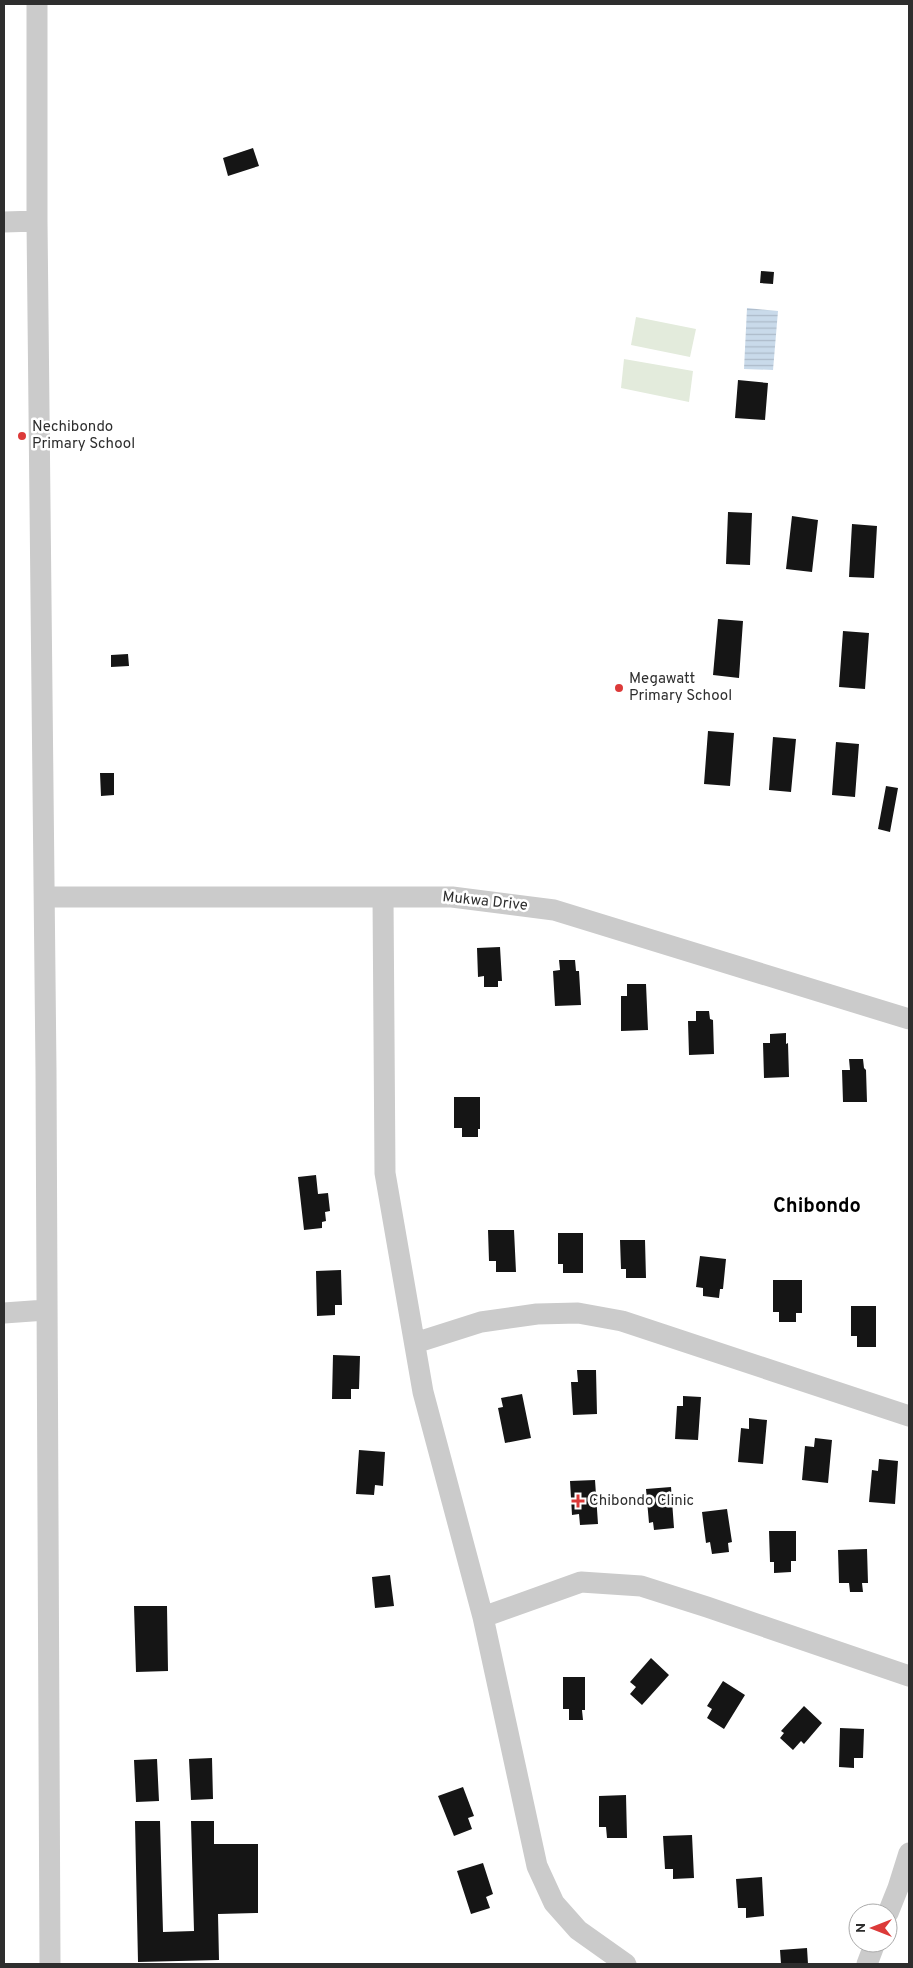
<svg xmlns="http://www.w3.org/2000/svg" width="913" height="1968" font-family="Overpass,sans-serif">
  <defs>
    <pattern id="water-rules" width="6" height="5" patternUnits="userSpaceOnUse" patternTransform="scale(1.25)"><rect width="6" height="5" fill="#c9daea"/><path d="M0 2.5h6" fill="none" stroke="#adbbc9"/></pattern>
  </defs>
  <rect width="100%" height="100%" fill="#fff"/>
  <path fill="#e3ebdc" d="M 636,317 L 696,329 L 690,357 L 631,345 Z
    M 624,359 L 693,371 L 689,402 L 621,388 Z"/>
  <path fill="url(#water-rules)" d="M 747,308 L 778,311 L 773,370 L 744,369 Z"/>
  <path fill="#151515" d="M 253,148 L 259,166 L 228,176 L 223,158 Z
    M 761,271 L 774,272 L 773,284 L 760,283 Z
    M 738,380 L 768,383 L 765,420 L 735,418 Z
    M 728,512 L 752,513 L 750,565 L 726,564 Z
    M 792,516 L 818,520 L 812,572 L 786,569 Z
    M 852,524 L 877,526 L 874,578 L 849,577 Z
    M 718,619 L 743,621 L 739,678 L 713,675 Z
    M 843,631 L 869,633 L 865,689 L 839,687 Z
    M 128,654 L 129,666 L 111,667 L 111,655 Z
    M 708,731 L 734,733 L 730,786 L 704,784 Z
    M 773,737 L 796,739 L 791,792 L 769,790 Z
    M 836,742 L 859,744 L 855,797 L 832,795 Z
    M 100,773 L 114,773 L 114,795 L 101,796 Z
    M 886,786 L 898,788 L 890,832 L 878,829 Z
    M 500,947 L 502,981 L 498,981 L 498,987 L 484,987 L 484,976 L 478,977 L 477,948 Z
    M 559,960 L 575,960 L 576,971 L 579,971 L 581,1005 L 555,1006 L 553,971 L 560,970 Z
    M 627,984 L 646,984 L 648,1030 L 621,1031 L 621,996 L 627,996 Z
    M 696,1011 L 709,1011 L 710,1019 L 713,1020 L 714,1054 L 689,1055 L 688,1021 L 696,1021 Z
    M 786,1033 L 786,1044 L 788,1043 L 789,1077 L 764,1078 L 763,1043 L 770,1043 L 770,1034 Z
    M 849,1059 L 863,1059 L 864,1068 L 866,1070 L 867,1102 L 843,1102 L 842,1070 L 850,1070 Z
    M 454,1097 L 480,1097 L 480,1129 L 478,1129 L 478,1137 L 462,1137 L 462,1128 L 454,1128 Z
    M 316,1175 L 318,1194 L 328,1193 L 330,1211 L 325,1212 L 326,1221 L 322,1222 L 322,1228 L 304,1230 L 298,1177 Z
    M 488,1230 L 514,1230 L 516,1272 L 496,1272 L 496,1261 L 489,1261 Z
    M 558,1233 L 583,1233 L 583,1273 L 563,1273 L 563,1264 L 558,1264 Z
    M 620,1240 L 645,1240 L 646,1278 L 626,1278 L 626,1269 L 621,1269 Z
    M 700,1256 L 726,1259 L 723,1289 L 720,1289 L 719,1298 L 703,1296 L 703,1288 L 696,1287 Z
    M 341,1270 L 342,1305 L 335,1305 L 335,1315 L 317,1316 L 316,1271 Z
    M 773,1280 L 802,1280 L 802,1313 L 796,1313 L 796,1322 L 779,1322 L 779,1312 L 773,1312 Z
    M 851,1306 L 876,1306 L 876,1347 L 857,1347 L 857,1336 L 851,1336 Z
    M 333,1355 L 360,1356 L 359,1389 L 351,1389 L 351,1399 L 332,1399 Z
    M 577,1370 L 596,1370 L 597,1414 L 573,1415 L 571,1382 L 578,1382 Z
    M 522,1394 L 531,1438 L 505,1443 L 498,1408 L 503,1407 L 501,1398 Z
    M 683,1396 L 701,1397 L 698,1440 L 675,1439 L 677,1406 L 683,1406 Z
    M 749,1418 L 767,1420 L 763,1464 L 738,1462 L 741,1428 L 749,1429 Z
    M 815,1438 L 832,1440 L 828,1483 L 802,1480 L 805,1446 L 814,1447 Z
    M 359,1450 L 385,1452 L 383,1486 L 375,1485 L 374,1495 L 356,1494 Z
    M 879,1459 L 898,1461 L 895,1504 L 869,1502 L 872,1470 L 878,1471 Z
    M 595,1480 L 598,1524 L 580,1525 L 579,1514 L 572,1515 L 570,1481 Z
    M 671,1487 L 674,1528 L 654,1530 L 653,1522 L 649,1523 L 646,1489 Z
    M 727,1509 L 732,1542 L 728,1543 L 729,1552 L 712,1554 L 710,1542 L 706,1543 L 702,1512 Z
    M 769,1531 L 796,1531 L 796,1561 L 791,1561 L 791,1572 L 774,1573 L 774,1562 L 770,1562 Z
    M 867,1549 L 868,1583 L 862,1583 L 863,1592 L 850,1592 L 849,1583 L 839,1583 L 838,1550 Z
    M 390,1575 L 394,1606 L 375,1608 L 372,1577 Z
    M 134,1606 L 167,1606 L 168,1671 L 136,1672 Z
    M 651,1658 L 669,1675 L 642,1705 L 630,1694 L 636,1687 L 630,1682 Z
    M 563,1677 L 585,1677 L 585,1710 L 582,1710 L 583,1720 L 569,1720 L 569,1709 L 563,1709 Z
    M 723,1681 L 745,1695 L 724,1729 L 707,1718 L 712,1709 L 707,1706 Z
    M 804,1706 L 822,1723 L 804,1744 L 801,1741 L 793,1750 L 780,1738 L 784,1733 L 781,1731 Z
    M 840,1728 L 864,1729 L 863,1758 L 854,1758 L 854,1768 L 839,1767 Z
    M 212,1758 L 213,1799 L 191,1800 L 189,1759 Z
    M 157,1759 L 159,1801 L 136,1802 L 134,1760 Z
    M 463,1787 L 474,1816 L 468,1818 L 472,1829 L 454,1836 L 438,1796 Z
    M 626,1795 L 627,1838 L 607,1838 L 606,1827 L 599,1827 L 599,1796 Z
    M 135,1821 L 160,1821 L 163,1932 L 194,1931 L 191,1821 L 214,1821 L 214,1844 L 258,1844 L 258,1913 L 218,1914 L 219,1960 L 138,1962 Z
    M 692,1835 L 694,1878 L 673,1879 L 673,1869 L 665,1869 L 663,1836 Z
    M 483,1863 L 493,1894 L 486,1897 L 490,1908 L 471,1914 L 457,1871 Z
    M 762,1877 L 764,1916 L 746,1918 L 746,1908 L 738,1908 L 736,1879 Z
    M 807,1948 L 808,1964 L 781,1964 L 780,1950 Z"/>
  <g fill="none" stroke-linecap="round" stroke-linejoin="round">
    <path stroke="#cbcbcb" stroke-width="21" d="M 37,4 L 37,221 L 46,1071 L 50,1964
      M 4,222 L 37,221
      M 45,897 L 452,897 L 554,910 L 909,1019
      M 383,897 L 385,1173 L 423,1392 L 483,1617 L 537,1866 L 554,1903 L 578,1930 L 626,1964
      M 4,1313 L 46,1310
      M 415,1343 L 481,1322 L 537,1314 L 578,1313 L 622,1321 L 909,1416
      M 483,1617 L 581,1582 L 641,1586 L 707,1607 L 909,1676
      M 888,1913 L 898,1888 L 909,1853
      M 867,1964 L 875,1943"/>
  </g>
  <g fill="#dc3a39" stroke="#fff" stroke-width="2">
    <circle cx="22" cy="436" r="5"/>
    <circle cx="619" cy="688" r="5"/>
    <path d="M575.5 1493.5h5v5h5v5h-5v5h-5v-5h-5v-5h5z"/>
  </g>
  <g text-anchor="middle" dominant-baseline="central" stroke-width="5" stroke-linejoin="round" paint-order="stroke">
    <g font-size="15" fill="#2e2e2e" stroke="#fff" text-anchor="start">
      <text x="32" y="427">Nechibondo<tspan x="32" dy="17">Primary School</tspan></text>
      <text x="629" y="679">Megawatt<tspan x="629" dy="17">Primary School</tspan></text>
      <text x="589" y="1501">Chibondo Clinic</text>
    </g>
    <g font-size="15" fill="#2e2e2e" stroke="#fff">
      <text transform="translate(485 902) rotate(6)">Mukwa Drive</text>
    </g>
    <g font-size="20" font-weight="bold" fill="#000" stroke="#fff">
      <text x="817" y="1207">Chibondo</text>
    </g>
  </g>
  <rect width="913" height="1968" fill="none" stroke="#2e2e2e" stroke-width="10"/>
  <g transform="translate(873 1928) rotate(270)"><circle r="24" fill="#ffffff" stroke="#ababab"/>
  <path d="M0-4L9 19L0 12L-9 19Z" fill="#dc3a39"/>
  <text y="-8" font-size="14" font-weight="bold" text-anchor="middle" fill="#2e2e2e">N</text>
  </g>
</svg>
